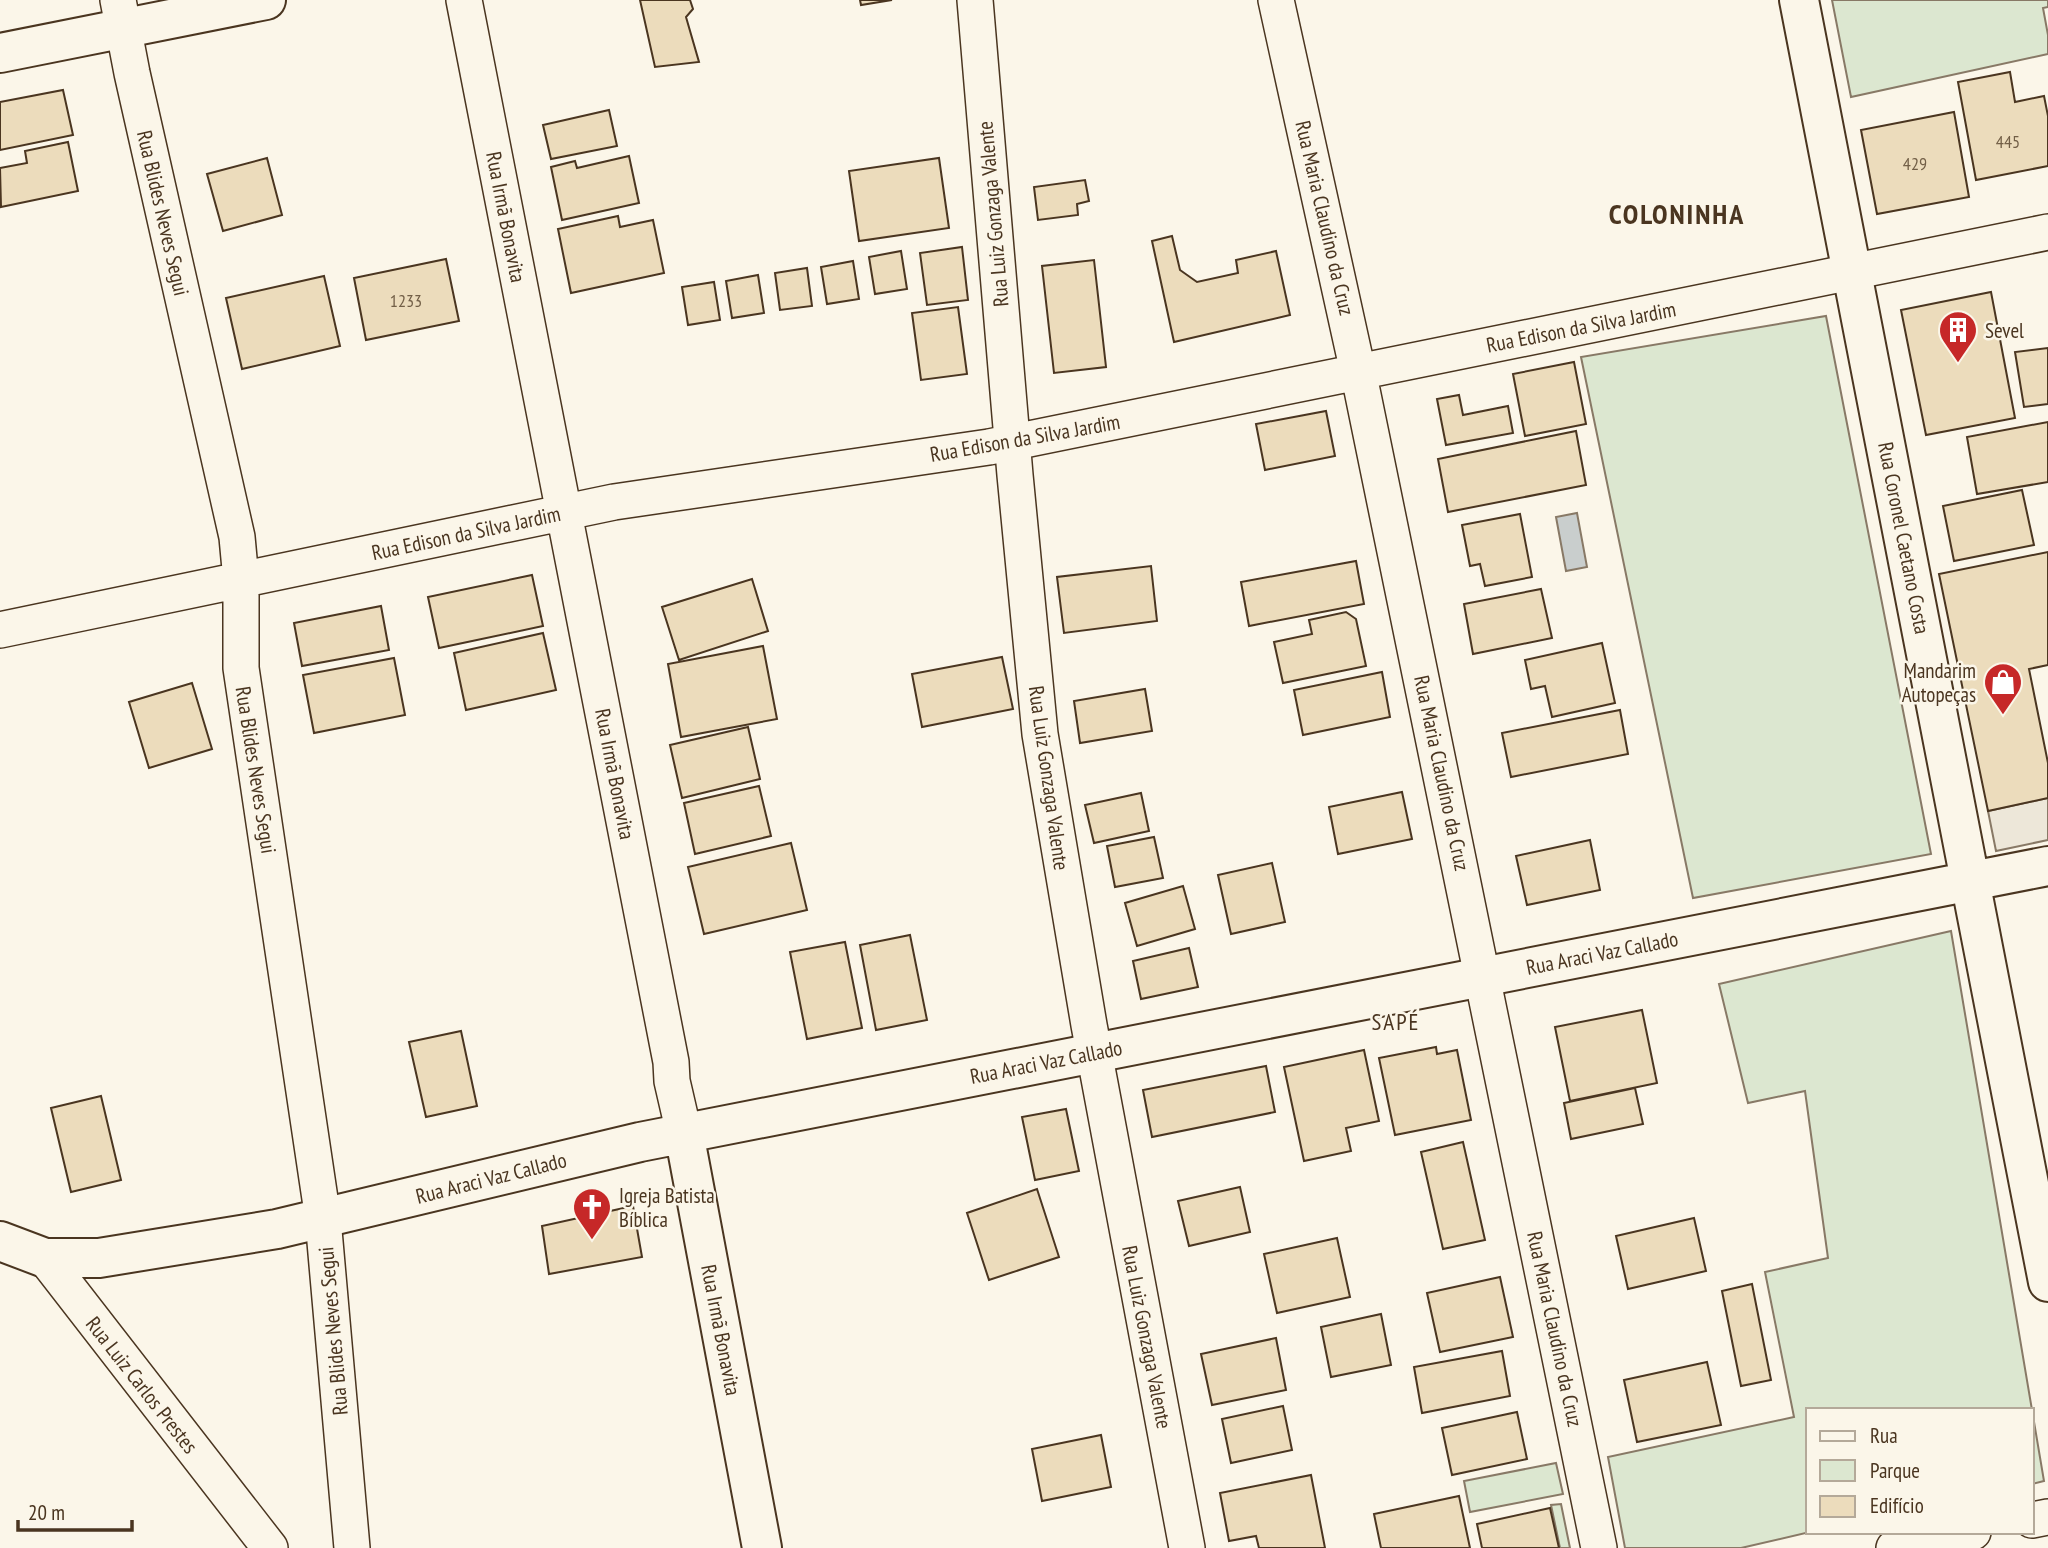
<svg xmlns="http://www.w3.org/2000/svg" width="2048" height="1548" font-family="'PT Sans Narrow',sans-serif">
  <rect width="100%" height="100%" fill="#fbf6e9"/>
  <path fill="#dce7d0" stroke="#887966" stroke-width="2" d="M 1832,0 L 2048,0 L 2048,7 L 2043,8 L 2048,35 L 2048,54 L 1851,97 Z
    M 1826,316 L 1931,854 L 1693,898 L 1581,357 Z
    M 1951,931 L 2044,1481 L 2032,1484 L 2032,1410 L 1808,1410 L 1810,1532 L 1741,1548 L 1625,1548 L 1608,1457 L 1794,1417 L 1765,1272 L 1828,1258 L 1805,1091 L 1748,1103 L 1719,984 Z
    M 1556,1463 L 1563,1494 L 1470,1512 L 1464,1481 Z
    M 1561,1504 L 1570,1548 L 1560,1548 L 1551,1505 Z"/>
  <path fill="#ede7d9" stroke="#887966" stroke-width="2" d="M 2048,798 L 2048,840 L 1996,851 L 1988,811 Z"/>
  <path fill="#c9cecd" stroke="#887966" stroke-width="2" d="M 1577,513 L 1587,567 L 1566,571 L 1556,517 Z"/>
  <path fill="#ecdcbc" stroke="#4a3520" stroke-width="2" d="M 640,0 L 690,0 L 693,9 L 686,17 L 699,62 L 655,67 Z
    M 860,0 L 892,0 L 861,5 Z
    M 2010,72 L 2015,102 L 2044,96 L 2048,116 L 2048,166 L 1976,180 L 1958,82 Z
    M 63,90 L 73,135 L 0,150 L 0,102 Z
    M 609,110 L 617,146 L 551,159 L 543,125 Z
    M 1954,112 L 1969,197 L 1877,214 L 1861,130 Z
    M 68,142 L 78,191 L 1,207 L 0,168 L 27,163 L 25,151 Z
    M 629,156 L 639,203 L 562,220 L 551,167 L 575,161 L 577,168 Z
    M 267,158 L 282,215 L 223,231 L 207,174 Z
    M 939,158 L 949,228 L 859,241 L 849,171 Z
    M 1085,180 L 1089,201 L 1077,204 L 1078,215 L 1038,220 L 1034,187 Z
    M 618,216 L 620,227 L 653,220 L 664,273 L 571,293 L 558,229 Z
    M 1172,236 L 1180,270 L 1197,282 L 1238,273 L 1236,260 L 1276,251 L 1290,315 L 1174,342 L 1152,241 Z
    M 962,247 L 968,300 L 927,305 L 920,253 Z
    M 901,251 L 907,289 L 875,294 L 869,257 Z
    M 446,259 L 459,321 L 366,340 L 354,278 Z
    M 1094,260 L 1106,367 L 1054,373 L 1042,266 Z
    M 853,261 L 859,299 L 827,304 L 821,267 Z
    M 807,268 L 812,306 L 780,310 L 775,273 Z
    M 758,275 L 764,313 L 732,318 L 726,281 Z
    M 324,276 L 340,346 L 242,369 L 226,298 Z
    M 714,282 L 720,320 L 688,325 L 682,287 Z
    M 1991,292 L 2015,418 L 1926,435 L 1901,310 Z
    M 958,307 L 967,374 L 921,380 L 912,313 Z
    M 2048,348 L 2048,404 L 2024,407 L 2015,352 Z
    M 1574,362 L 1586,424 L 1525,436 L 1513,374 Z
    M 1459,395 L 1463,415 L 1508,406 L 1513,433 L 1446,445 L 1437,399 Z
    M 1326,411 L 1335,456 L 1265,470 L 1256,424 Z
    M 2048,422 L 2048,482 L 1977,494 L 1967,437 Z
    M 1576,431 L 1586,485 L 1448,512 L 1438,459 Z
    M 2022,490 L 2034,545 L 1954,561 L 1943,506 Z
    M 1520,514 L 1532,577 L 1485,586 L 1480,564 L 1470,566 L 1462,525 Z
    M 2048,552 L 2048,665 L 2029,669 L 2048,763 L 2048,798 L 1988,811 L 1939,574 Z
    M 1356,561 L 1364,604 L 1249,626 L 1241,582 Z
    M 1151,566 L 1157,621 L 1064,633 L 1057,577 Z
    M 532,575 L 543,626 L 439,648 L 428,597 Z
    M 752,579 L 768,631 L 679,660 L 662,607 Z
    M 1541,589 L 1552,638 L 1473,654 L 1464,604 Z
    M 381,606 L 389,650 L 302,666 L 294,623 Z
    M 1346,612 L 1356,619 L 1366,666 L 1283,683 L 1274,642 L 1312,634 L 1309,620 Z
    M 543,633 L 556,690 L 466,710 L 454,653 Z
    M 1602,643 L 1615,703 L 1552,717 L 1545,686 L 1531,689 L 1525,660 Z
    M 763,646 L 777,719 L 681,737 L 668,664 Z
    M 1002,657 L 1013,709 L 922,727 L 912,674 Z
    M 394,658 L 405,715 L 314,733 L 303,675 Z
    M 1382,672 L 1390,717 L 1303,735 L 1294,690 Z
    M 192,683 L 212,749 L 149,768 L 129,702 Z
    M 1145,689 L 1152,731 L 1080,743 L 1074,701 Z
    M 1620,710 L 1628,754 L 1511,777 L 1502,733 Z
    M 748,727 L 760,779 L 682,798 L 670,745 Z
    M 759,786 L 771,836 L 695,854 L 684,803 Z
    M 1402,792 L 1412,839 L 1338,854 L 1329,807 Z
    M 1141,793 L 1149,831 L 1094,843 L 1085,805 Z
    M 1154,837 L 1163,878 L 1115,887 L 1107,846 Z
    M 1590,840 L 1600,890 L 1527,905 L 1516,856 Z
    M 791,843 L 807,910 L 704,934 L 688,867 Z
    M 1272,863 L 1285,922 L 1231,934 L 1218,875 Z
    M 1183,886 L 1195,929 L 1137,946 L 1125,903 Z
    M 910,935 L 927,1020 L 876,1030 L 860,945 Z
    M 845,942 L 862,1028 L 807,1039 L 790,952 Z
    M 1189,948 L 1198,987 L 1141,999 L 1133,961 Z
    M 1642,1010 L 1657,1083 L 1570,1101 L 1555,1027 Z
    M 461,1031 L 477,1106 L 426,1117 L 409,1042 Z
    M 1436,1047 L 1437,1054 L 1457,1050 L 1471,1120 L 1395,1135 L 1379,1058 Z
    M 1364,1050 L 1379,1121 L 1346,1128 L 1351,1151 L 1304,1161 L 1284,1067 Z
    M 1266,1066 L 1275,1112 L 1152,1137 L 1143,1090 Z
    M 1635,1088 L 1643,1124 L 1571,1139 L 1564,1103 Z
    M 101,1096 L 121,1180 L 71,1192 L 51,1108 Z
    M 1066,1109 L 1079,1171 L 1035,1180 L 1022,1117 Z
    M 1463,1142 L 1485,1240 L 1443,1249 L 1421,1152 Z
    M 1240,1187 L 1250,1232 L 1189,1246 L 1178,1201 Z
    M 1037,1189 L 1059,1257 L 989,1280 L 967,1213 Z
    M 633,1206 L 642,1257 L 549,1274 L 542,1226 Z
    M 1694,1218 L 1706,1271 L 1628,1289 L 1616,1236 Z
    M 1337,1238 L 1350,1297 L 1277,1313 L 1264,1254 Z
    M 1500,1277 L 1513,1337 L 1440,1352 L 1427,1293 Z
    M 1752,1284 L 1771,1380 L 1741,1386 L 1722,1291 Z
    M 1381,1314 L 1391,1365 L 1331,1377 L 1321,1327 Z
    M 1276,1338 L 1286,1390 L 1212,1405 L 1201,1354 Z
    M 1502,1351 L 1510,1396 L 1422,1413 L 1414,1367 Z
    M 1707,1362 L 1721,1425 L 1637,1442 L 1624,1380 Z
    M 1283,1406 L 1292,1450 L 1231,1463 L 1222,1419 Z
    M 1517,1412 L 1527,1459 L 1452,1475 L 1442,1428 Z
    M 1101,1435 L 1111,1487 L 1042,1501 L 1032,1449 Z
    M 1311,1475 L 1325,1548 L 1259,1548 L 1256,1536 L 1229,1541 L 1220,1493 Z
    M 1459,1496 L 1470,1548 L 1381,1548 L 1374,1514 Z
    M 1550,1508 L 1559,1548 L 1482,1548 L 1477,1524 Z"/>
  <g fill="none" stroke-linecap="round" stroke-linejoin="round">
    <defs>
      <path id="street" d="M 118,0 L 132,73 L 237,537 L 241,580 L 241,668 L 323,1219 L 352,1548
        M 464,0 L 671,1062 L 672,1081 L 684,1133
        M 975,0 L 1015,475 L 1040,734 L 1089,1025 L 1187,1548
        M 1276,0 L 1362,390 L 1599,1548
        M 0,630 L 614,502 L 989,447 L 2048,232
        M 45,1258 L 270,1548
        M 2032,1520 L 2048,1517
        M 1894,1548 L 1973,1532"/>
      <path id="secondary" d="M 1799,0 L 2048,1282
        M 0,53 L 266,0
        M 684,1133 L 762,1548
        M 0,1241 L 45,1258 L 99,1258 L 277,1229 L 640,1142 L 2048,866"/>
    </defs>
    <use href="#street" stroke="#4a3520" stroke-width="38"/>
    <use href="#secondary" stroke="#4a3520" stroke-width="42"/>
    <use href="#street" stroke="#fbf6e9" stroke-width="35"/>
    <use href="#secondary" stroke="#fbf6e9" stroke-width="38"/>
  </g>
  <defs>
    <symbol id="building-pin" viewBox="-11 -11 22 30"><path d="M0 17L-7.5 6A9.5 9.5 0 1 1 7.5 6Z" fill="#c62828" stroke="#fbf6e9"/><path d="M-4-6H4V6H1V3H-1V6H-4ZM-2.5-4.3h1.7v1.8h-1.7ZM.8-4.3h1.7v1.8H.8ZM-2.5-1h1.7V.8h-1.7ZM.8-1h1.7V.8H.8Z" fill="#fff"/></symbol>
    <symbol id="shop-pin" viewBox="-11 -11 22 30"><path d="M0 17L-7.5 6A9.5 9.5 0 1 1 7.5 6Z" fill="#c62828" stroke="#fbf6e9"/><path d="M-5-2.5h2.3a2.7 3.5 0 0 1 5.4 0H5L5.5 6h-11ZM-1.5-2.5h3a1.5 2.3 0 0 0-3 0Z" fill="#fff"/></symbol>
    <symbol id="church-pin" viewBox="-11 -11 22 30"><path d="M0 17L-7.5 6A9.5 9.5 0 1 1 7.5 6Z" fill="#c62828" stroke="#fbf6e9"/><path d="M-1.2-6h2.4v3.5h3.3v2.4h-3.3V6h-2.4V-.1h-3.3v-2.4h3.3Z" fill="#fff"/></symbol>
  </defs>
  <g fill-rule="evenodd">
    <use href="#building-pin" x="1936" y="308" width="44" height="60"/>
    <use href="#shop-pin" x="1981" y="660" width="44" height="60"/>
    <use href="#church-pin" x="570" y="1185" width="44" height="60"/>
  </g>
  <g text-anchor="middle" dominant-baseline="central" stroke-width="5" stroke-linejoin="round" paint-order="stroke">
    <g font-size="18" fill="#725f47">
      <text x="2008" y="141">445</text>
      <text x="1915" y="163">429</text>
      <text x="406" y="300">1233</text>
    </g>
    <g font-size="21" fill="#4a3520" stroke="#fbf6e9">
      <text transform="translate(163 213) rotate(77)">Rua Blides Neves Segui</text>
      <text transform="translate(993 214) rotate(-95)">Rua Luiz Gonzaga Valente</text>
      <text transform="translate(506 217) rotate(79)">Rua Irmã Bonavita</text>
      <text transform="translate(1325 218) rotate(77)">Rua Maria Claudino da Cruz</text>
      <text transform="translate(1581 327) rotate(-11)">Rua Edison da Silva Jardim</text>
      <text transform="translate(1025 438) rotate(-10)">Rua Edison da Silva Jardim</text>
      <text transform="translate(466 533) rotate(-12)">Rua Edison da Silva Jardim</text>
      <text transform="translate(1904 538) rotate(79)">Rua Coronel Caetano Costa</text>
      <text transform="translate(256 770) rotate(81)">Rua Blides Neves Segui</text>
      <text transform="translate(1442 773) rotate(78)">Rua Maria Claudino da Cruz</text>
      <text transform="translate(615 774) rotate(79)">Rua Irmã Bonavita</text>
      <text transform="translate(1049 778) rotate(82)">Rua Luiz Gonzaga Valente</text>
      <text transform="translate(1602 953) rotate(-11)">Rua Araci Vaz Callado</text>
      <text transform="translate(1046 1062) rotate(-11)">Rua Araci Vaz Callado</text>
      <text transform="translate(491 1178) rotate(-14)">Rua Araci Vaz Callado</text>
      <text transform="translate(1555 1329) rotate(78)">Rua Maria Claudino da Cruz</text>
      <text transform="translate(721 1330) rotate(79)">Rua Irmã Bonavita</text>
      <text transform="translate(333 1331) rotate(-95)">Rua Blides Neves Segui</text>
      <text transform="translate(1147 1337) rotate(79)">Rua Luiz Gonzaga Valente</text>
      <text transform="translate(142 1385) rotate(52)">Rua Luiz Carlos Prestes</text>
    </g>
    <g font-size="21" fill="#4a3520" stroke="#fbf6e9" text-anchor="start">
      <text x="1985" y="330">Sevel</text>
      <text x="1976" y="670" text-anchor="end">Mandarim<tspan x="1976" dy="24">Autopeças</tspan></text>
      <text x="619" y="1195">Igreja Batista<tspan x="619" dy="24">Bíblica</tspan></text>
    </g>
    <g font-size="23" letter-spacing="2" fill="#4a3520" stroke="#fbf6e9">
      <text x="1396" y="1021">SAPÉ</text>
    </g>
    <g font-size="28" font-weight="bold" letter-spacing="2" fill="#4a3520" stroke="#fbf6e9">
      <text x="1677" y="213">COLONINHA</text>
    </g>
  </g>
  <rect x="1806" y="1408" width="228" height="126" fill="#fbf6e9" stroke="#b4a999" stroke-width="2"/>
  <rect x="1820" y="1431" width="35" height="10" fill="#fbf6e9" stroke="#b4a999" stroke-width="2"/>
  <text x="1870" y="1443" font-size="21" fill="#4a3520">Rua</text>
  <rect x="1820" y="1460" width="35" height="21" fill="#dce7d0" stroke="#b4a999" stroke-width="2"/>
  <text x="1870" y="1478" font-size="21" fill="#4a3520">Parque</text>
  <rect x="1820" y="1496" width="35" height="21" fill="#ecdcbc" stroke="#b4a999" stroke-width="2"/>
  <text x="1870" y="1513" font-size="21" fill="#4a3520">Edifício</text>
  <path d="M18 1520v10h114v-10" fill="none" stroke="#4a3520" stroke-width="3.5"/>
  <text x="28" y="1520" font-size="21" fill="#4a3520" stroke="#fbf6e9" stroke-width="5" paint-order="stroke">20 m</text>
</svg>
